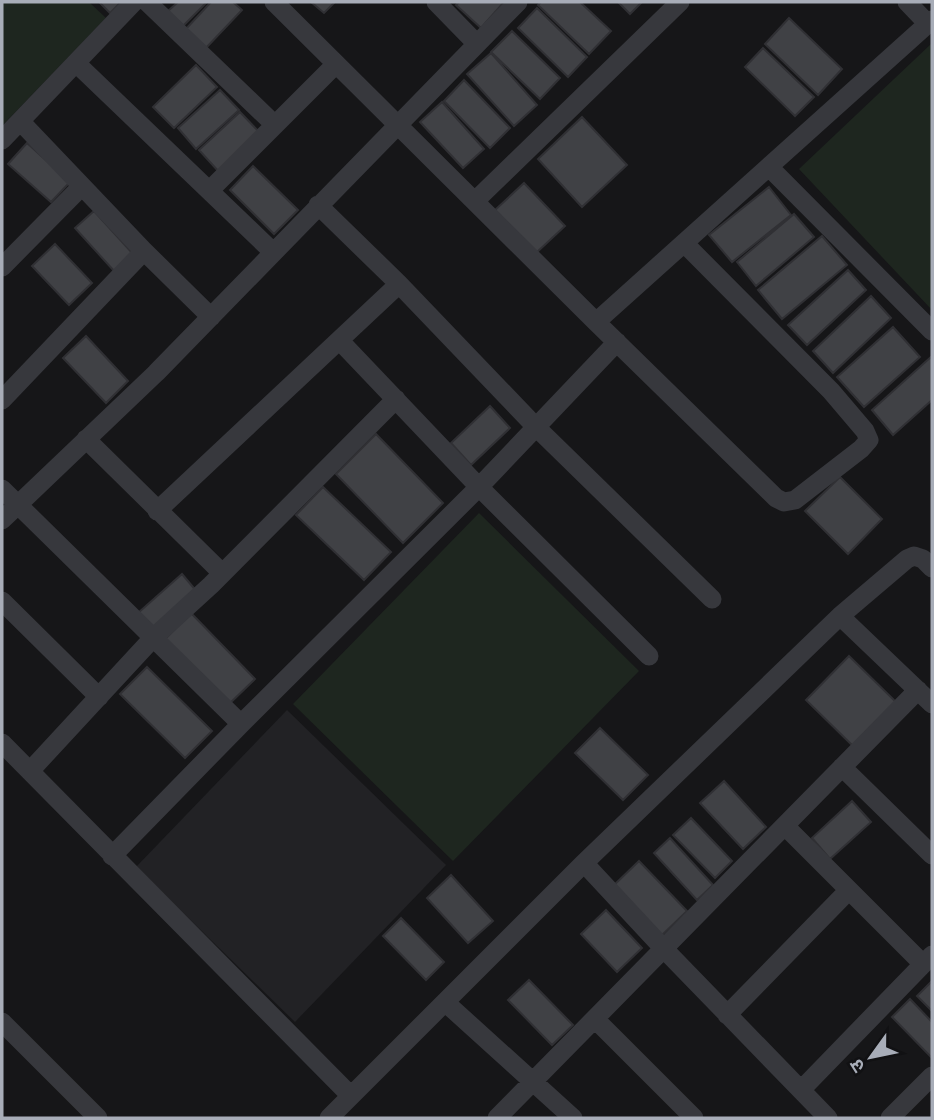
<svg xmlns="http://www.w3.org/2000/svg" width="934" height="1120" font-family="'Work Sans','Noto Sans Devanagari',sans-serif">
  <rect width="100%" height="100%" fill="#161618"/>
  <path fill="#222225" d="M 287,710 L 446,865 L 295,1022 L 136,867 Z"/>
  <path fill="#1e261f" d="M 2,2 L 89,2 L 106,18 L 2,126 Z
    M 932,43 L 932,310 L 799,169 Z
    M 479,513 L 639,671 L 453,861 L 293,704 Z"/>
  <path fill="#404145" stroke="#303034" stroke-width="2" d="M 99,2 L 121,2 L 110,13 Z
    M 178,2 L 207,2 L 183,26 L 168,11 Z
    M 211,2 L 233,2 L 242,10 L 204,50 L 184,31 Z
    M 311,2 L 335,2 L 324,13 Z
    M 459,2 L 504,2 L 481,28 L 456,5 Z
    M 541,2 L 580,2 L 611,31 L 589,54 L 538,5 Z
    M 618,2 L 642,2 L 630,14 Z
    M 537,8 L 587,57 L 568,77 L 518,28 Z
    M 789,18 L 842,69 L 818,95 L 765,44 Z
    M 512,31 L 560,78 L 540,99 L 491,52 Z
    M 763,48 L 814,97 L 795,116 L 745,67 Z
    M 491,53 L 537,105 L 514,126 L 467,74 Z
    M 196,65 L 217,87 L 174,128 L 153,107 Z
    M 464,80 L 510,128 L 490,148 L 444,101 Z
    M 220,90 L 239,110 L 196,149 L 178,128 Z
    M 442,102 L 484,149 L 463,168 L 420,122 Z
    M 240,112 L 261,134 L 220,173 L 199,150 Z
    M 582,117 L 627,165 L 582,207 L 538,159 Z
    M 27,143 L 70,182 L 51,202 L 8,164 Z
    M 253,166 L 298,210 L 274,234 L 230,190 Z
    M 524,183 L 565,226 L 536,253 L 495,210 Z
    M 769,187 L 791,215 L 732,262 L 709,235 Z
    M 94,211 L 134,255 L 115,272 L 75,228 Z
    M 794,214 L 814,237 L 756,286 L 737,262 Z
    M 822,236 L 847,265 L 782,319 L 758,290 Z
    M 55,244 L 92,283 L 69,305 L 32,266 Z
    M 848,270 L 866,290 L 807,345 L 788,325 Z
    M 871,296 L 891,318 L 833,373 L 813,351 Z
    M 893,327 L 920,357 L 864,407 L 837,377 Z
    M 86,336 L 128,381 L 106,403 L 63,358 Z
    M 932,356 L 932,400 L 893,435 L 872,410 Z
    M 490,406 L 510,428 L 471,465 L 451,443 Z
    M 376,434 L 443,503 L 403,543 L 336,474 Z
    M 840,477 L 882,519 L 848,554 L 805,511 Z
    M 323,487 L 391,552 L 364,580 L 296,515 Z
    M 182,574 L 198,593 L 155,631 L 138,613 Z
    M 191,613 L 255,679 L 227,706 L 163,641 Z
    M 849,656 L 897,703 L 854,747 L 806,700 Z
    M 147,667 L 212,731 L 185,758 L 120,694 Z
    M 600,728 L 648,775 L 623,800 L 575,753 Z
    M 724,781 L 766,827 L 743,849 L 700,803 Z
    M 852,801 L 871,822 L 830,859 L 812,838 Z
    M 691,818 L 732,861 L 715,878 L 673,835 Z
    M 670,838 L 713,885 L 697,900 L 654,853 Z
    M 639,861 L 687,911 L 660,937 L 612,887 Z
    M 451,875 L 493,921 L 468,943 L 427,898 Z
    M 606,910 L 642,948 L 617,972 L 581,934 Z
    M 401,918 L 444,962 L 426,980 L 383,936 Z
    M 529,980 L 573,1025 L 552,1045 L 508,1000 Z
    M 932,981 L 932,1011 L 917,996 Z
    M 910,999 L 932,1022 L 932,1058 L 892,1017 Z"/>
  <g fill="none" stroke-linecap="round" stroke-linejoin="round">
    <path stroke="#37383d" stroke-width="19" d="M 147,2 L 274,124
      M 274,2 L 596,322 L 776,498 L 784,502 L 795,500 L 861,449 L 869,440 L 865,431 L 831,391 L 684,243
      M 436,2 L 477,44
      M 907,2 L 928,24
      M 76,63 L 272,251
      M 20,121 L 144,251
      M 2,140 L 134,2
      M 769,167 L 932,331
      M 210,190 L 336,64
      M 475,201 L 680,2
      M 318,205 L 399,284 L 536,427 L 712,599
      M 2,267 L 82,186
      M 596,322 L 932,20
      M 340,341 L 479,487 L 649,656
      M 2,400 L 144,251 L 211,317
      M 86,439 L 222,573
      M 2,489 L 241,724
      M 157,511 L 399,284
      M 2,520 L 156,373 L 518,2
      M 2,601 L 99,697
      M 840,616 L 932,704
      M 2,743 L 351,1096
      M 842,767 L 932,855
      M 30,771 L 153,638 L 211,585 L 396,399
      M 785,826 L 923,964
      M 112,856 L 241,724 L 479,487 L 617,342
      M 584,863 L 664,949 L 828,1118
      M 446,1003 L 573,1118
      M 727,1015 L 849,890
      M 595,1019 L 694,1118
      M 2,1022 L 98,1118
      M 801,1090 L 932,955
      M 329,1118 L 584,863 L 840,616 L 907,559 L 914,556 L 923,559 L 932,568
      M 497,1118 L 918,690
      M 890,1118 L 932,1076"/>
  </g>
  <rect width="934" height="1120" fill="none" stroke="#a8adb8" stroke-width="7"/>
  <g transform="translate(871 1057) rotate(237)" stroke="#111113" stroke-width="5" paint-order="stroke">
  <path d="M0-5L12 26L0 18L-12 26Z" fill="#a8adb8"/>
  <text y="-10" font-size="19" font-weight="bold" text-anchor="middle" fill="#a8adb8">उ</text>
  </g>
</svg>
